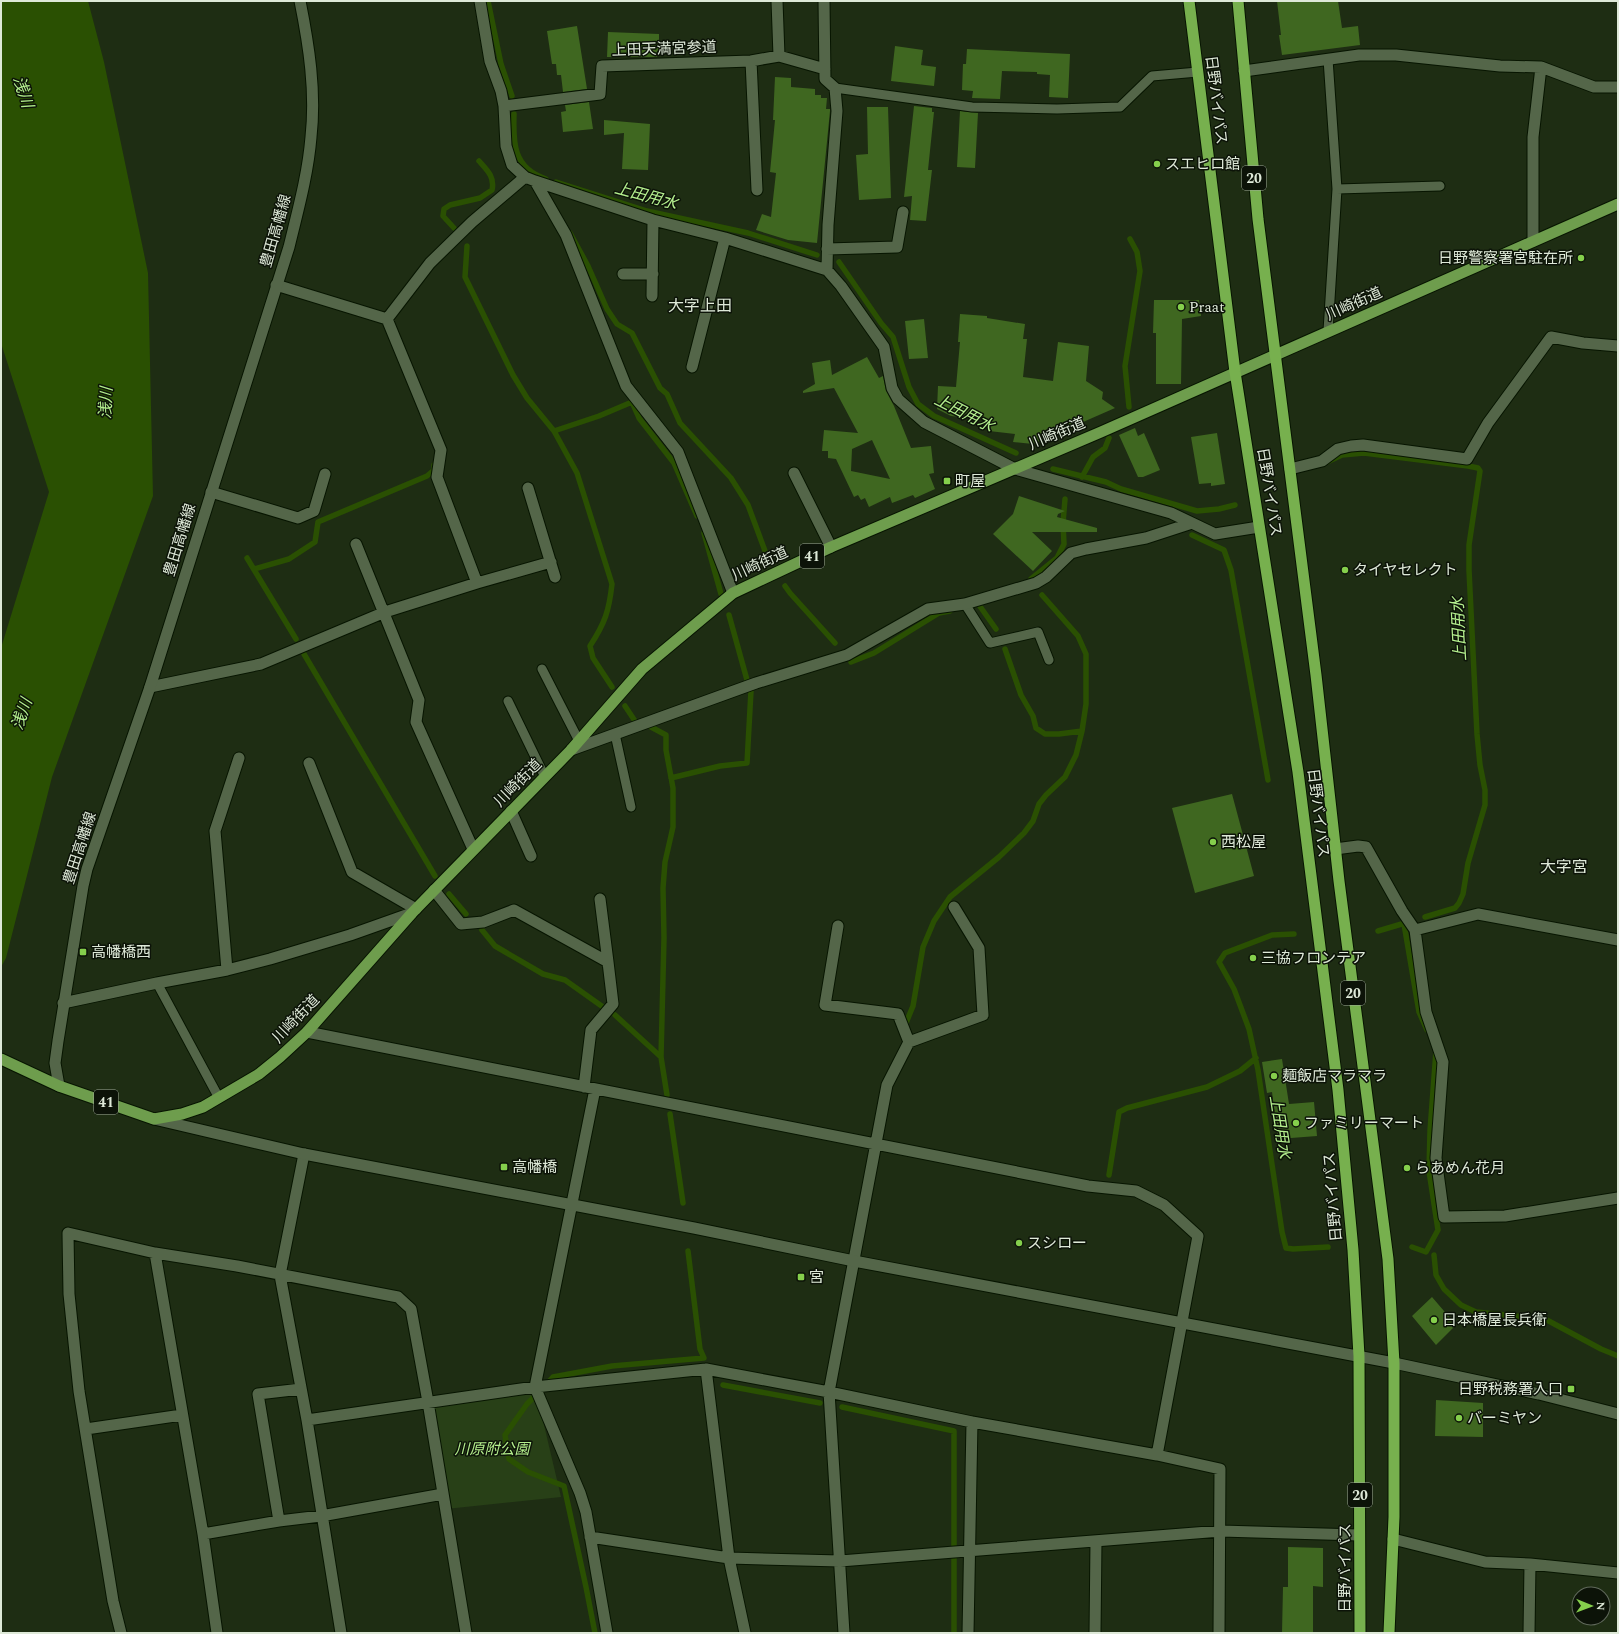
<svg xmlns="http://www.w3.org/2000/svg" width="1619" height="1634" font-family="Spectral,'Noto Sans JP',serif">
  <rect width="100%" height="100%" fill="#1e2d13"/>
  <path fill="#284017" d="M 535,1387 L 561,1497 L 446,1509 L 428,1402 Z"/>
  <path fill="#2a5002" d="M 1,1 L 88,1 L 104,62 L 148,273 L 153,496 L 52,777 L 6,958 L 1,967 L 1,648 L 49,492 L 1,343 Z"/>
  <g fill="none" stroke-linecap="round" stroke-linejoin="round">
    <path stroke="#2a5002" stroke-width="5.5" d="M 488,1 L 501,64 L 512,96
      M 514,114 C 513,143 513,168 546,179
      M 556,182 L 647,211 L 748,233 L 817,255
      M 454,228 L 443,216 L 444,209 L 450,205 L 480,198 L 492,190 C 495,177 487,170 479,161
      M 570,233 L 588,266 L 607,309 L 617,324 L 632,333 L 660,388 L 667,394 L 680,423 L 731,478 L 748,505 L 768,559
      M 467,246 L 465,277 L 513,375 L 527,398 L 554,431 L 577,473 L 612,584 C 609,611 605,623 590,646 L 593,658 L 612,687
      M 839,262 L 881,323 L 893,337 L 909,387 L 918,404 L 934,416 L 1016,453
      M 1129,407 L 1125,366 L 1140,271 L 1137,252 L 1130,239
      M 554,431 L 599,416 L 632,402 L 639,418 L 674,463 L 697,516
      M 1327,462 L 1342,455 L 1364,453 L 1468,466 L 1478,468 L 1480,471 L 1469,545 L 1469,570 L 1477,734 L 1480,765 L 1485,790 L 1485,805 L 1468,863 L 1463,894 L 1459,903 L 1455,908 L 1425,917
      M 1053,469 L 1106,482 L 1121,489 L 1197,511 L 1219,509 L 1235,505
      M 1082,477 L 1093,457 L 1105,448 L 1109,438
      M 704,533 L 721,594
      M 1192,535 L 1224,550 L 1231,570 L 1268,780
      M 247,558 L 296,639
      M 254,569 L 289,559 L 315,542 L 318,522 L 427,476 L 434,470 L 434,465
      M 1031,579 L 1057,558 L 1064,544 L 1063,523 L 1065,499
      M 785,586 L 790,593 L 835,643
      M 979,605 L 996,629
      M 729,615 L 747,680
      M 1005,649 L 1021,695 L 1033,716 L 1036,728 L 1045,734 L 1059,734 L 1082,731
      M 304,654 L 435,876
      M 851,662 L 874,653 L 939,613 L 950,611
      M 625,706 L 635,721
      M 651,727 L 666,735 L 666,750 L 673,788 L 673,827 L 665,862 L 663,888 L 664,938 L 661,1057 L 667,1095
      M 671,778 L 720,766 L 747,763 L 751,691
      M 449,894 L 466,914
      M 1404,924 L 1419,1012 L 1427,1030
      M 482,930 L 495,946 L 543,974 L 565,980 L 603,1007
      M 1378,931 L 1405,923
      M 1294,934 L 1272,935 L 1225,953 L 1219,962 L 1234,989 L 1249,1029 L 1258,1070 L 1282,1232 L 1286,1248 L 1293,1249 L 1328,1247
      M 615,1015 L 661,1057
      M 906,1023 L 913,1006 L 923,947 L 934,921 L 950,897 L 999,857 L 1024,833 L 1033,821 L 1039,804 L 1046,795 L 1065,777 L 1076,755 L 1082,731 L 1086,704 L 1086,654 L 1078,636 L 1042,595
      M 670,1114 L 683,1203
      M 1109,1175 L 1119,1112 L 1127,1108 L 1207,1087 L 1240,1071 L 1256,1058
      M 1412,1247 L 1426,1252 L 1438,1230 L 1429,1171 L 1430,1131 L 1436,1051
      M 1434,1255 L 1436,1275 L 1444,1289 L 1461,1305 L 1476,1312 L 1545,1319 L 1601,1349 L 1618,1356
      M 546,1385 L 553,1377 L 612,1366 L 704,1358 L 700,1349 L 688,1251
      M 723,1385 L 820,1403
      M 538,1393 L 527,1404 L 505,1435 L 509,1459 L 528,1472 L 564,1486 L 586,1587 L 595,1633
      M 842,1407 L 954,1431 L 954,1633"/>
  </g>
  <path fill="#3f6720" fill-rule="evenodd" d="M 1277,1 L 1338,1 L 1342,28 L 1358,26 L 1360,45 L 1282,55 L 1279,35 L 1281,35 Z
    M 577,26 L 587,89 L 563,92 L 561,75 L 557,75 L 556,64 L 552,64 L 547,31 Z
    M 608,32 L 659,34 L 659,51 L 657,51 L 657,57 L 607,57 Z
    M 895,46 L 923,50 L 921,65 L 936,67 L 934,86 L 891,81 Z
    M 967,49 L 1070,54 L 1068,98 L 1049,97 L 1050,75 L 1037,74 L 1037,72 L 1002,71 L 1000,99 L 972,98 L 973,91 L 962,90 L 963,64 L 966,64 Z
    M 775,77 L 791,78 L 791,87 L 815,89 L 815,95 L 821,95 L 821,98 L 827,98 L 826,109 L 830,109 L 830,111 L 817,243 L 788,240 L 756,230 L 762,214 L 771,217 L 776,173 L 770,172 L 775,120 L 773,120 Z
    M 589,102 L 593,129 L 563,132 L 561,112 L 566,111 L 565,105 Z
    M 914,106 L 932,108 L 932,112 L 934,112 L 928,170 L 932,170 L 926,221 L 910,220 L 912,196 L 904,197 Z
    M 867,107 L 888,107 L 891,198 L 859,200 L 856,155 L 868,154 Z
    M 960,111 L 978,113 L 975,168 L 957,167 Z
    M 604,120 L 650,124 L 648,170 L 622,169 L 624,133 L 604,135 Z
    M 1154,300 L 1199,300 L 1201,316 L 1182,319 L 1181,384 L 1156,384 L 1156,333 L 1153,333 Z
    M 960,314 L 987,316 L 987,318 L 1025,324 L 1023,339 L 1027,339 L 1023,377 L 1053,381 L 1058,342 L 1089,346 L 1086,381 L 1103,392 L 1102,399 L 1115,408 L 1033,444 L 1013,442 L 1015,434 L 989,431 L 991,420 L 951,416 L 937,409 L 938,386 L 956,387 L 960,342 L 958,342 Z
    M 924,319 L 928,358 L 909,359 L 905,321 Z
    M 867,357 L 879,378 L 883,376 L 886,391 L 894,406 L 911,448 L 931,446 L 934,473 L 929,474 L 935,489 L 915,498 L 913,495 L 892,503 L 890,497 L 869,507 L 865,498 L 861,500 L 858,495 L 854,497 L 836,459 L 828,458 L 828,451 L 822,451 L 824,430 L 858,433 L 834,388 L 803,393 L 803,391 L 815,384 L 812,363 L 830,360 L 832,375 ZM 872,440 L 890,479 L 851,471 L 852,449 Z
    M 1135,428 L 1138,436 L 1144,433 L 1160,470 L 1143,477 L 1138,477 L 1119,435 Z
    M 1217,433 L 1225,484 L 1211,486 L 1211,483 L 1199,484 L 1191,437 Z
    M 1019,496 L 1065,511 L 1058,514 L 1057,517 L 1097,528 L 1097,532 L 1032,532 L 1052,551 L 1033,571 L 993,534 L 1013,514 Z
    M 1232,794 L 1254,876 L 1195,893 L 1172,808 Z
    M 1282,1059 L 1289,1104 L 1314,1102 L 1317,1136 L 1278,1139 L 1272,1092 L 1267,1093 L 1262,1062 Z
    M 1432,1297 L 1456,1325 L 1436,1345 L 1412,1316 Z
    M 1436,1400 L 1483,1403 L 1483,1437 L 1435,1436 Z
    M 1288,1547 L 1323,1548 L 1323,1587 L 1313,1586 L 1313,1633 L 1282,1633 L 1283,1587 L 1288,1587 Z"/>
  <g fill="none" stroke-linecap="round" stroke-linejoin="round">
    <defs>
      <path id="service" d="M 1328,59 L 1337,189 L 1328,331
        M 835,88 L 972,107 L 1057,109 L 1120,107 L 1152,76 L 1198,72
        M 1337,189 L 1440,186
        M 965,604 L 990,643 L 1038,632 L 1049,660
        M 542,669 L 579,741
        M 508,701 L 545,777
        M 615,734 L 631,807
        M 157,983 L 219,1098"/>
      <path id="minor" d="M 480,1 L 490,61 L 501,91 L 504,106 L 506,146 L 512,165 L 525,177 L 535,181 L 653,220 L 725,238 L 827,270 L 841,286 L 884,347 L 892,388 L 898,399 L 924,422 L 1015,469 L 1171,513 L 1215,534 L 1259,527
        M 777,1 L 779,56
        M 824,1 L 825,79 L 835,88 L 837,111 L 828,225 L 827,270
        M 751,61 L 757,190
        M 1244,71 L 1359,55 L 1396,55 L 1500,66 L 1541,67 L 1594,87 L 1618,87
        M 504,106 L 600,94 L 602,66 L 751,61 L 779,56 L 825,69
        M 535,181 L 566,235 L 626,386 L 678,452 L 733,593
        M 1533,241 L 1533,137 L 1541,67
        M 827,249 L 897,247 L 903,212
        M 623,274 L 653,274
        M 652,296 L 653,220
        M 387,319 L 430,263 L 472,222 L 525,177
        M 692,367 L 725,238
        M 1290,469 L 1322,461 L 1338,449 L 1351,446 L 1363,445 L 1467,459 L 1488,423 L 1551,337 L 1583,343 L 1618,346
        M 794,473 L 831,547
        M 528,488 L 555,577
        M 211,492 L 298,518 L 314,511 L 325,474
        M 356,544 L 419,700 L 416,722 L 473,849
        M 477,583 L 551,562
        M 150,687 L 261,664 L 385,612 L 477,583 L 437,477 L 441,450 L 387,319 L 276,285
        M 571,750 L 756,683 L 847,655 L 928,609 L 965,604 L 1036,583 L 1046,577 L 1071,553 L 1086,549 L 1146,538 L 1192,523
        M 309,763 L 352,872 L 416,909
        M 511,811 L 531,856
        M 1335,849 L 1358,846 L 1366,847 L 1402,911 L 1415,930 L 1426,1012 L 1443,1062 L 1436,1158 L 1444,1217 L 1505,1216 L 1618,1198
        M 434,890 L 461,924 L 483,922 L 514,910 L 608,962 L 613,1004 L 591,1030 L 584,1087
        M 600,899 L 608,962
        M 838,926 L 825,1005 L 898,1014 L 909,1042
        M 1415,930 L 1478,914 L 1618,940
        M 227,970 L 215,831 L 239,758
        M 63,1003 L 157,983 L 227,970 L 270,959 L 350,935 L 412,913
        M 307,1032 L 1088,1186 L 1136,1191 L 1164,1205 L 1198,1236 L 1157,1455
        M 595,1089 L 535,1387 L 580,1493 L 586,1512 L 607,1633
        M 304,1154 L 280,1275 L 307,1420 L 341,1633
        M 155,1253 L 203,1534 L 217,1633
        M 706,1369 L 729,1558 L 745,1633
        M 307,1420 L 535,1387 L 706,1369 L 829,1392 L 972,1422
        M 86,1429 L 182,1415
        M 279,1521 L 258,1394 L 301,1389
        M 203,1534 L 279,1521 L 321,1516 L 443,1494
        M 590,1537 L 729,1558 L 840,1561 L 1221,1531 L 1359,1535
        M 1393,1539 L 1485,1562 L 1530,1564 L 1618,1573
        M 121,1633 L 113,1601 L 79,1391 L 69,1294 L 68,1233 L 155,1253 L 237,1266 L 398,1297 L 411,1309 L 428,1402 L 466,1633
        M 844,1633 L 829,1392 L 887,1085 L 909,1042 L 983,1015 L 979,948 L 954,907
        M 968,1633 L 972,1422 L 1157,1455 L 1220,1469 L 1219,1633
        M 1095,1633 L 1096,1541
        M 1529,1633 L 1530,1564"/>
      <path id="tertiary" d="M 154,1119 L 304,1154 L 694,1228 L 854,1261 L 1394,1363 L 1539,1394 L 1618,1414"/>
      <path id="secondary" d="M 59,1086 L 55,1063 L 58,1041 L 83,886 L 87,869 L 150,687 L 289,247 C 298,210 308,174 311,137 C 316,91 309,46 300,1"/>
      <path id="primary" d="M 1,1059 L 59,1086 L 154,1119 L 182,1114 L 203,1107 L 259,1074 L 280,1057 L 307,1032 L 412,913 L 571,750 L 642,669 L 733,593 L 831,547 L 1101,432 L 1618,204"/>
      <path id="trunk" d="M 1189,1 L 1235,372 L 1298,772 L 1338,1090 L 1353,1250 L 1359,1356 L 1360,1633
        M 1238,1 L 1258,219 L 1316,675 L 1339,881 L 1388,1259 L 1394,1363 L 1394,1517 L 1389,1633"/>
    </defs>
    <use href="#service" stroke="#071500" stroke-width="11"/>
    <use href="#minor" stroke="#071500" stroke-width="13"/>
    <use href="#tertiary" stroke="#071500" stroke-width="13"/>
    <use href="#secondary" stroke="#071500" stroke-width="13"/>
    <use href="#primary" stroke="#071500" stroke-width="13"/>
    <use href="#trunk" stroke="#071500" stroke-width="13"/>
    <use href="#service" stroke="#546649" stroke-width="9"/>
    <use href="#minor" stroke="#546649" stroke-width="11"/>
    <use href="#tertiary" stroke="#546649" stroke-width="11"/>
    <use href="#secondary" stroke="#546649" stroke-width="11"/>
    <use href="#primary" stroke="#6e9d4d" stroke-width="11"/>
    <use href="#trunk" stroke="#77b04e" stroke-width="11"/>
  </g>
  <g fill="#85cf4c" stroke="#0c1308" stroke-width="1.5">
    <circle cx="1157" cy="164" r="4"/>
    <circle cx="1581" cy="258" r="4"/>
    <circle cx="1181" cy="307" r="4"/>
    <rect x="943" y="477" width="8" height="8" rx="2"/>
    <circle cx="1345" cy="570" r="4"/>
    <circle cx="1213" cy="842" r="4"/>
    <rect x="79" y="948" width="8" height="8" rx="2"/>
    <circle cx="1253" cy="958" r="4"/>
    <circle cx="1274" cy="1076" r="4"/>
    <circle cx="1296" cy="1123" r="4"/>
    <rect x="500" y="1163" width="8" height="8" rx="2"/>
    <circle cx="1407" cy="1168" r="4"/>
    <circle cx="1019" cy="1243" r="4"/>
    <rect x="797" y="1273" width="8" height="8" rx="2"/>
    <circle cx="1434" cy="1320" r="4"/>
    <rect x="1567" y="1385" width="8" height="8" rx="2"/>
    <circle cx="1459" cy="1418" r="4"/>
  </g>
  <g text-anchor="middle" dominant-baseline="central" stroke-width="3" stroke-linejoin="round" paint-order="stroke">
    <g fill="#0c1308" stroke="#9fa99a" stroke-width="1">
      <rect x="1242" y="166" width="24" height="24" rx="3"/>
      <rect x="800" y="544" width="24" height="24" rx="3"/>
      <rect x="1341" y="981" width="24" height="24" rx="3"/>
      <rect x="94" y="1090" width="24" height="24" rx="3"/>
      <rect x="1348" y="1483" width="24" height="24" rx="3"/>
    </g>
    <g font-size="14" font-weight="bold" fill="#dee9d8">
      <text x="1254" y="178">20</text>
      <text x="812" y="556">41</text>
      <text x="1353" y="993">20</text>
      <text x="106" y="1102">41</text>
      <text x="1360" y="1495">20</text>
    </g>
    <g font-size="15" fill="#dee9d8" stroke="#0c1308">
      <text transform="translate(664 49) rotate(-2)">上田天満宮参道</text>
      <text transform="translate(1216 100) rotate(83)">日野バイパス</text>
      <text transform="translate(276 231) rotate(-74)">豊田高幡線</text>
      <text transform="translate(1354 304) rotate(-24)">川崎街道</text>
      <text transform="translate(1057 434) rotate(-23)">川崎街道</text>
      <text transform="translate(1269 492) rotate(81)">日野バイパス</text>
      <text transform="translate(180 540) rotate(-73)">豊田高幡線</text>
      <text transform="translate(760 564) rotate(-25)">川崎街道</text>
      <text transform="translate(518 783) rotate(-45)">川崎街道</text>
      <text transform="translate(1318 813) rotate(83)">日野バイパス</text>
      <text transform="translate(80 848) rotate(-72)">豊田高幡線</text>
      <text transform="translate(296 1019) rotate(-46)">川崎街道</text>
      <text transform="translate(1333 1197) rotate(-95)">日野バイパス</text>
      <text transform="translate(1345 1568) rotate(-90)">日野バイパス</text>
    </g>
    <g font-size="15" fill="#dee9d8" stroke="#0c1308" text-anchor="start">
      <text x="1165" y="164">スエヒロ館</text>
      <text x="1573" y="258" text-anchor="end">日野警察署宮駐在所</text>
      <text x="1189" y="307">Praat</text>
      <text x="955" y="481">町屋</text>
      <text x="1353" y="570">タイヤセレクト</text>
      <text x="1221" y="842">西松屋</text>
      <text x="91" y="952">高幡橋西</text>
      <text x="1261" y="958">三協フロンテア</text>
      <text x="1282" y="1076">麺飯店マラマラ</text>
      <text x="1304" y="1123">ファミリーマート</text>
      <text x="512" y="1167">高幡橋</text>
      <text x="1415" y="1168">らあめん花月</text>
      <text x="1027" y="1243">スシロー</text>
      <text x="809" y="1277">宮</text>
      <text x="1442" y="1320">日本橋屋長兵衛</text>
      <text x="1563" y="1389" text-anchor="end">日野税務署入口</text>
      <text x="1467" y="1418">バーミヤン</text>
    </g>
    <g font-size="15" font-style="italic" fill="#b3ed8c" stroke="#0c1308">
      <text x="492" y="1449">川原附公園</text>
    </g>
    <g font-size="16" font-style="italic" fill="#b5f08f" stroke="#0c1308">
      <text transform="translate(23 92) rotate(72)">浅川</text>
      <text transform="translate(646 196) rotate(15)">上田用水</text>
      <text transform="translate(106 403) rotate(-87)">浅川</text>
      <text transform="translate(964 413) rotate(27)">上田用水</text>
      <text transform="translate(1459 629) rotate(-93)">上田用水</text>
      <text transform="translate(22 714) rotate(-71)">浅川</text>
      <text transform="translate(1280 1127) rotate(81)">上田用水</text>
    </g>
    <g font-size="16" fill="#dee9d8" stroke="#0c1308">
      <text x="700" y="306">大字上田</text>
      <text x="1564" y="867">大字宮</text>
    </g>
  </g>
  <rect width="1619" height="1634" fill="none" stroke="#dee9d8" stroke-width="4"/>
  <g transform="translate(1591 1606) rotate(91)"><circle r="19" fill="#0c1308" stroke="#60695b"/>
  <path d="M0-3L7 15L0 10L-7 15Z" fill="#85cf4c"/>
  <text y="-6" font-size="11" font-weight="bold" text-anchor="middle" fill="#dee9d8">N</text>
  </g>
</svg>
